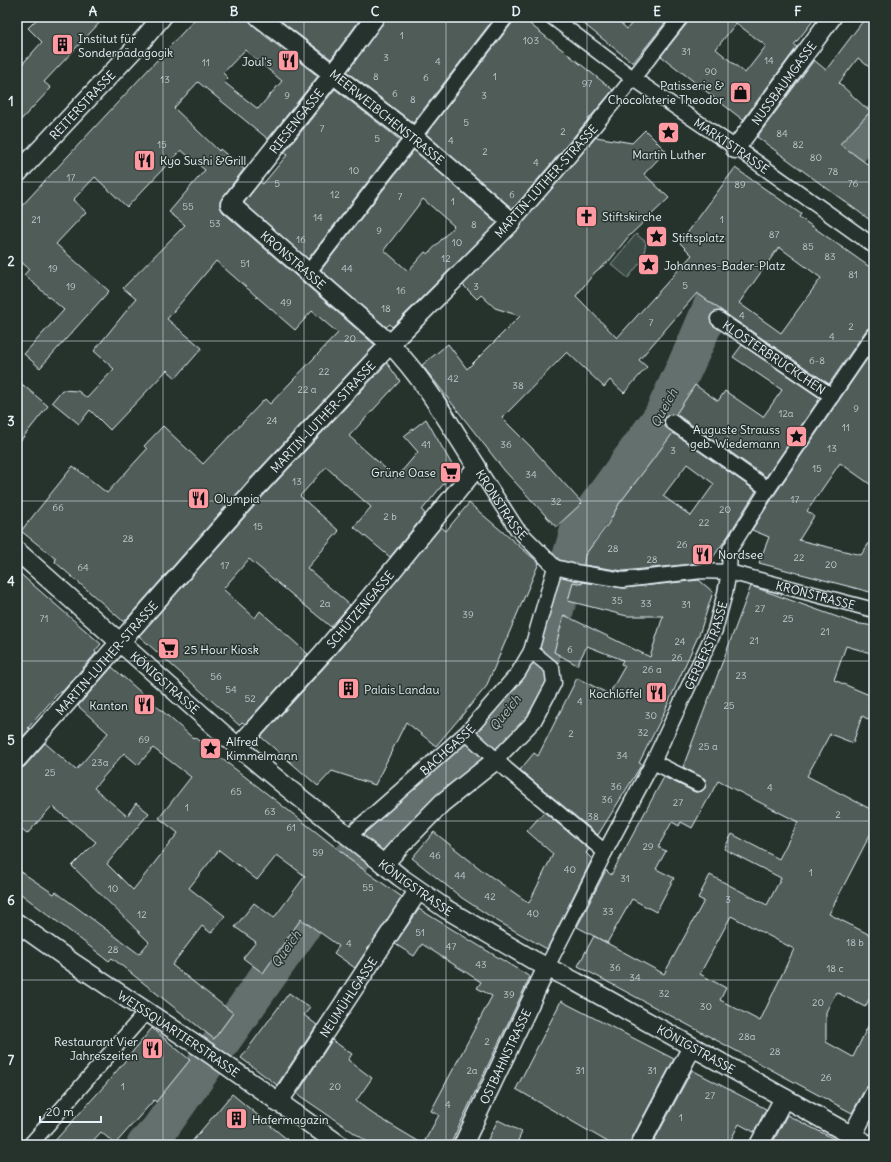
<svg xmlns="http://www.w3.org/2000/svg" width="891" height="1162" font-family="Delius,sans-serif">
  <rect width="100%" height="100%" fill="#26332d"/>
  <filter id="ink" filterUnits="userSpaceOnUse"><feTurbulence type="fractalNoise" baseFrequency=".025" numOctaves="2"/><feDisplacementMap in="SourceGraphic" scale="8" xChannelSelector="R" yChannelSelector="G"/><feConvolveMatrix kernelMatrix="1 2 1 2 8 2 1 2 1" color-interpolation-filters="sRGB"/></filter>
  <g filter="url(#ink)">
    <path fill="#3e4b47" stroke="#939ea0" d="M 636,234 L 646,242 L 643,259 L 628,278 L 611,264 Z"/>
    <g fill="none" stroke-linecap="round" stroke-linejoin="round">
      <path stroke="#636f6d" stroke-width="37" d="M 851,148 L 874,124
        M 145,1145 L 159,1130 L 349,861 L 391,817 L 489,733 L 511,709 L 541,659 L 578,532 L 661,418 L 695,345 L 732,258"/>
    </g>
    <path fill="#505c59" stroke="#e8f1f8" fill-rule="evenodd" d="M 39,17 L 105,17 L 44,82 L 51,88 L 17,124 L 17,70 L 42,42 L 28,28 Z
      M 197,17 L 245,17 L 264,35 L 318,76 L 268,139 L 198,82 L 174,108 L 219,151 L 220,149 L 244,169 L 222,198 L 220,202 L 220,207 L 223,212 L 375,345 L 249,480 L 124,622 L 55,562 L 56,559 L 21,531 L 73,466 L 107,493 L 147,449 L 144,446 L 163,426 L 203,464 L 265,399 L 270,404 L 338,333 L 312,311 L 295,330 L 216,261 L 167,319 L 202,348 L 176,378 L 167,370 L 110,430 L 90,410 L 79,424 L 52,402 L 62,390 L 78,391 L 87,398 L 114,369 L 94,351 L 136,299 L 123,288 L 185,225 L 169,212 L 205,170 L 181,150 L 127,207 L 95,177 L 73,200 L 86,212 L 56,244 L 109,291 L 40,368 L 24,354 L 64,310 L 24,275 L 29,269 L 17,258 L 17,211 ZM 245,50 L 282,81 L 258,109 L 224,82 L 228,78 L 223,73 Z
      M 280,17 L 362,17 L 331,59 L 278,19 Z
      M 385,17 L 495,17 L 413,123 L 347,72 L 383,23 Z
      M 514,17 L 521,17 L 613,90 L 513,209 L 426,134 L 513,22 Z
      M 575,17 L 614,17 L 627,29 L 637,17 L 670,17 L 633,63 Z
      M 689,17 L 816,17 L 794,45 L 797,47 L 743,120 L 661,56 L 688,22 ZM 736,23 L 766,46 L 745,73 L 716,49 Z
      M 866,17 L 874,17 L 874,71 L 858,58 L 839,83 L 870,112 L 840,144 L 874,169 L 874,223 L 757,137 L 814,60 L 826,70 Z
      M 335,89 L 400,140 L 308,259 L 244,203 L 260,182 L 263,184 L 287,155 L 284,153 Z
      M 645,130 L 666,151 L 644,174 L 669,198 L 628,237 L 609,261 L 595,272 L 576,296 L 617,338 L 692,255 L 680,243 L 735,168 L 801,214 L 799,217 L 874,270 L 874,326 L 867,329 L 829,384 L 732,318 L 697,293 L 639,360 L 647,367 L 624,393 L 610,380 L 604,387 L 567,352 L 502,418 L 532,448 L 582,503 L 556,527 L 504,470 L 422,365 L 448,344 L 467,369 L 520,316 L 495,308 L 481,295 L 477,299 L 463,285 L 519,229 L 522,223 L 596,137 L 632,143 ZM 779,247 L 821,278 L 781,333 L 739,303 Z
      M 414,150 L 497,223 L 392,327 L 390,324 L 386,327 L 321,270 ZM 423,199 L 454,226 L 428,254 L 425,252 L 408,271 L 384,250 Z
      M 742,345 L 820,398 L 766,477 L 676,414 L 695,385 L 718,401 L 725,391 L 763,417 L 782,390 L 733,357 Z
      M 874,349 L 874,487 L 840,463 L 807,511 L 814,516 L 799,540 L 861,555 L 874,536 L 874,593 L 759,563 L 769,537 L 752,530 L 775,494 Z
      M 387,363 L 400,381 L 349,436 L 396,478 L 418,452 L 404,436 L 426,419 L 455,470 L 422,510 L 425,514 L 390,557 L 354,527 L 371,507 L 326,467 L 300,496 L 339,531 L 307,568 L 350,605 L 331,627 L 249,559 L 223,589 L 255,618 L 260,611 L 308,654 L 245,724 L 242,722 L 239,725 L 139,636 L 265,494 Z
      M 17,380 L 48,406 L 17,445 Z
      M 673,433 L 756,491 L 728,536 L 709,563 L 701,563 L 623,571 L 584,565 L 585,555 L 608,524 L 619,504 ZM 687,464 L 714,484 L 691,516 L 663,496 Z
      M 469,503 L 539,563 L 486,687 L 436,746 L 406,722 L 375,785 L 332,771 L 318,786 L 261,737 L 330,661 L 441,527 L 446,531 Z
      M 17,571 L 101,644 L 95,651 L 96,653 L 62,692 L 60,691 L 28,728 L 30,729 L 17,743 Z
      M 699,580 L 713,592 L 700,632 L 662,717 L 639,763 L 642,764 L 598,835 L 520,770 L 534,753 L 538,756 L 577,678 L 609,694 L 625,666 L 621,664 L 623,660 L 587,646 L 577,665 L 554,652 L 564,615 L 650,657 L 663,616 L 627,616 L 568,601 L 573,582 L 582,584 L 582,582 L 624,588 Z
      M 751,586 L 854,623 L 874,626 L 874,654 L 846,646 L 834,680 L 874,697 L 874,722 L 862,716 L 853,743 L 830,734 L 807,776 L 874,811 L 874,827 L 829,914 L 874,937 L 874,990 L 865,1007 L 836,992 L 826,1012 L 826,1042 L 853,1057 L 874,1014 L 874,1084 L 869,1085 L 865,1089 L 852,1113 L 578,966 L 594,936 L 664,974 L 704,901 L 698,898 L 710,875 L 767,905 L 781,878 L 724,849 L 732,834 L 779,859 L 798,822 L 718,781 L 692,828 L 681,822 L 679,826 L 672,822 L 658,847 L 666,851 L 656,869 L 674,878 L 656,912 L 632,899 L 607,943 L 577,927 L 606,870 L 611,875 L 664,777 L 695,792 L 702,791 L 705,788 L 706,784 L 705,779 L 683,767 ZM 731,916 L 794,949 L 760,1021 L 720,1000 L 726,988 L 700,974 Z
      M 112,667 L 193,738 L 194,737 L 347,856 L 346,857 L 402,897 L 355,968 L 334,953 L 339,946 L 301,919 L 263,973 L 243,958 L 256,942 L 235,927 L 254,903 L 274,918 L 305,876 L 277,855 L 257,880 L 219,850 L 189,888 L 225,916 L 211,933 L 202,926 L 172,965 L 233,1013 L 214,1039 L 112,958 L 109,961 L 17,891 L 17,869 L 54,894 L 56,892 L 139,954 L 149,942 L 72,866 L 96,842 L 52,806 L 27,834 L 17,826 L 17,769 L 21,769 L 25,766 L 45,743 L 76,770 L 108,733 L 78,706 ZM 153,748 L 191,777 L 159,818 L 178,833 L 133,890 L 107,864 L 149,813 L 136,803 L 127,816 L 94,788 L 124,753 L 138,765 Z
      M 544,812 L 589,849 L 586,853 L 592,859 L 547,949 L 499,922 L 462,898 L 412,858 L 434,832 L 483,871 L 529,903 L 553,854 L 527,831 Z
      M 419,909 L 530,977 L 450,1145 L 372,1145 L 297,1094 L 332,1040 L 352,1054 L 348,1060 L 372,1078 L 356,1101 L 373,1114 L 423,1144 L 439,1115 L 431,1111 L 492,996 L 477,988 L 481,982 L 422,944 L 414,956 L 395,944 Z
      M 289,993 L 310,1008 L 304,1015 L 317,1025 L 277,1085 L 241,1058 Z
      M 561,1001 L 674,1059 L 631,1140 L 630,1145 L 613,1145 L 516,1089 Z
      M 152,1028 L 190,1060 L 156,1102 L 154,1100 L 115,1144 L 101,1132 L 89,1145 L 51,1145 L 106,1084 Z
      M 692,1070 L 766,1109 L 754,1132 L 739,1124 L 728,1145 L 652,1145 Z
      M 232,1094 L 294,1145 L 189,1145 Z
      M 787,1115 L 846,1145 L 779,1145 L 773,1142 Z
      M 498,1120 L 522,1132 L 516,1145 L 485,1145 Z"/>
    <g fill="none" stroke-linecap="round" stroke-linejoin="round">
      <defs>
        <g id="pedestrian">
          <path id="s1" d="M 552,17 L 634,79 L 745,154 L 874,246"/>
          <path d="M 512,222 C 571,156 627,87 681,17"/>
          <path d="M 308,273 L 506,17"/>
          <path id="s2" d="M 718,319 L 832,396"/>
          <path d="M 672,422 L 768,489"/>
          <path id="s3" d="M 477,467 L 517,529 L 555,567 L 575,572 L 623,580 L 702,571 L 729,572 L 874,610"/>
          <path d="M 471,737 L 506,769 L 605,852"/>
          <path d="M 496,760 L 534,721 L 554,683 L 552,668 L 531,651"/>
          <path d="M 653,762 L 698,784"/>
          <path id="s4" d="M 349,836 L 467,732 L 518,673 L 531,651 L 555,567"/>
          <path id="s5" d="M 547,967 L 605,852 L 653,762 L 715,630 L 725,593 L 729,572 L 730,549 L 768,489 L 874,334"/>
          <path d="M 30,1145 L 147,1011"/>
        </g>
        <g id="minor">
          <path id="s6" d="M 735,149 L 832,17"/>
          <path id="s7" d="M 17,174 L 141,42 L 162,17"/>
          <path id="s8" d="M 17,551 L 238,747 L 289,789 L 400,877 L 446,909 L 533,960 L 576,982 L 869,1145"/>
          <path id="s9" d="M 238,747 L 322,654 L 392,571 L 477,467 C 450,425 425,380 390,344 L 230,204 L 333,74 L 375,17"/>
          <path id="s10" d="M 17,759 L 257,487 L 390,344 L 512,222 L 413,136 L 259,17"/>
          <path d="M 384,864 L 400,846 L 442,803 L 496,760"/>
          <path id="s11" d="M 17,923 L 75,964 L 203,1049 L 340,1145"/>
          <path id="s12" d="M 278,1103 L 418,891"/>
          <path d="M 852,1136 L 874,1094"/>
          <path id="s13" d="M 463,1145 L 547,967"/>
          <path d="M 640,1145 L 692,1047"/>
          <path d="M 759,1145 L 784,1098"/>
        </g>
      </defs>
      <use href="#pedestrian" stroke="#e8f1f8" stroke-width="17"/>
      <use href="#minor" stroke="#e8f1f8" stroke-width="21"/>
      <use href="#pedestrian" stroke="#26332d" stroke-width="14"/>
      <use href="#minor" stroke="#26332d" stroke-width="18"/>
    </g>
  </g>
  <path fill="none" stroke="#e8f1f8" stroke-width="1" stroke-opacity="0.55" d="M 163,17 L 163,1145M 304,17 L 304,1145M 446,17 L 446,1145M 587,17 L 587,1145M 728,17 L 728,1145M 17,182 L 874,182M 17,341 L 874,341M 17,501 L 874,501M 17,661 L 874,661M 17,821 L 874,821M 17,980 L 874,980"/>
  <defs>
    <symbol id="building-square" viewBox="-11 -11 22 22"><rect x="-9" y="-9" width="18" height="18" rx="4" fill="#ff9aa2" stroke="#26332d"/><path d="M-4-6H4V6H1V3H-1V6H-4ZM-2.5-4.3h1.7v1.8h-1.7ZM.8-4.3h1.7v1.8H.8ZM-2.5-1h1.7V.8h-1.7ZM.8-1h1.7V.8H.8Z" fill="#111"/></symbol>
    <symbol id="restaurant-square" viewBox="-11 -11 22 22"><rect x="-9" y="-9" width="18" height="18" rx="4" fill="#ff9aa2" stroke="#26332d"/><path d="M-5-6h1v4h1v-4h1v4h1v-4h1v5L-1.5 .5V6h-2V.5L-5-1ZM5-6V6H3V1.5H1.5Q1.5-4 5-6Z" fill="#111"/></symbol>
    <symbol id="shop-square" viewBox="-11 -11 22 22"><rect x="-9" y="-9" width="18" height="18" rx="4" fill="#ff9aa2" stroke="#26332d"/><path d="M-5-2.5h2.3a2.7 3.5 0 0 1 5.4 0H5L5.5 6h-11ZM-1.5-2.5h3a1.5 2.3 0 0 0-3 0Z" fill="#111"/></symbol>
    <symbol id="sight-square" viewBox="-11 -11 22 22"><rect x="-9" y="-9" width="18" height="18" rx="4" fill="#ff9aa2" stroke="#26332d"/><path d="M0-6L1.8-2.2L6-1.7L2.9 1.2L3.7 5.4L0 3.3L-3.7 5.4L-2.9 1.2L-6-1.7L-1.8-2.2Z" fill="#111"/></symbol>
    <symbol id="church-square" viewBox="-11 -11 22 22"><rect x="-9" y="-9" width="18" height="18" rx="4" fill="#ff9aa2" stroke="#26332d"/><path d="M-1.2-6h2.4v3.5h3.3v2.4h-3.3V6h-2.4V-.1h-3.3v-2.4h3.3Z" fill="#111"/></symbol>
    <symbol id="supermarket-square" viewBox="-11 -11 22 22"><rect x="-9" y="-9" width="18" height="18" rx="4" fill="#ff9aa2" stroke="#26332d"/><path d="M-6-5.5h2.5l.6 2H6L4.5 2H-2.5L-4.4-4H-6ZM-1.5 3.2a1.3 1.3 0 1 0 .1 0ZM3 3.2a1.3 1.3 0 1 0 .1 0Z" fill="#111"/></symbol>
  </defs>
  <g fill-rule="evenodd">
    <use href="#building-square" x="50" y="32" width="25" height="25"/>
    <use href="#restaurant-square" x="276" y="48" width="25" height="25"/>
    <use href="#shop-square" x="728" y="80" width="25" height="25"/>
    <use href="#sight-square" x="656" y="120" width="25" height="25"/>
    <use href="#restaurant-square" x="132" y="148" width="25" height="25"/>
    <use href="#church-square" x="574" y="204" width="25" height="25"/>
    <use href="#sight-square" x="644" y="224" width="25" height="25"/>
    <use href="#sight-square" x="636" y="252" width="25" height="25"/>
    <use href="#sight-square" x="784" y="424" width="25" height="25"/>
    <use href="#supermarket-square" x="438" y="460" width="25" height="25"/>
    <use href="#restaurant-square" x="186" y="486" width="25" height="25"/>
    <use href="#restaurant-square" x="690" y="542" width="25" height="25"/>
    <use href="#supermarket-square" x="156" y="636" width="25" height="25"/>
    <use href="#building-square" x="336" y="676" width="25" height="25"/>
    <use href="#restaurant-square" x="644" y="680" width="25" height="25"/>
    <use href="#restaurant-square" x="132" y="692" width="25" height="25"/>
    <use href="#sight-square" x="198" y="736" width="25" height="25"/>
    <use href="#restaurant-square" x="140" y="1036" width="25" height="25"/>
    <use href="#building-square" x="224" y="1106" width="25" height="25"/>
  </g>
  <g text-anchor="middle" dominant-baseline="central" stroke-width="3" stroke-linejoin="round" paint-order="stroke">
    <g font-size="10" fill="#c2ccd0">
      <text x="402" y="35">1</text>
      <text x="531" y="40">103</text>
      <text x="686" y="51">31</text>
      <text x="386" y="57">3</text>
      <text x="769" y="60">14</text>
      <text x="438" y="61">4</text>
      <text x="206" y="62">11</text>
      <text x="711" y="71">90</text>
      <text x="376" y="76">8</text>
      <text x="495" y="76">1</text>
      <text x="426" y="77">6</text>
      <text x="165" y="79">13</text>
      <text x="587" y="83">97</text>
      <text x="395" y="93">6</text>
      <text x="287" y="95">9</text>
      <text x="484" y="95">3</text>
      <text x="413" y="99">8</text>
      <text x="466" y="122">5</text>
      <text x="322" y="128">7</text>
      <text x="563" y="131">2</text>
      <text x="782" y="133">84</text>
      <text x="377" y="138">5</text>
      <text x="451" y="140">4</text>
      <text x="162" y="144">15</text>
      <text x="798" y="144">82</text>
      <text x="485" y="151">2</text>
      <text x="816" y="157">80</text>
      <text x="536" y="162">4</text>
      <text x="354" y="170">10</text>
      <text x="833" y="171">78</text>
      <text x="71" y="177">17</text>
      <text x="277" y="183">5</text>
      <text x="853" y="183">76</text>
      <text x="740" y="184">89</text>
      <text x="335" y="194">12</text>
      <text x="512" y="194">6</text>
      <text x="400" y="196">7</text>
      <text x="453" y="201">1</text>
      <text x="188" y="206">55</text>
      <text x="318" y="217">14</text>
      <text x="36" y="219">21</text>
      <text x="722" y="219">1</text>
      <text x="215" y="223">53</text>
      <text x="474" y="224">8</text>
      <text x="379" y="230">9</text>
      <text x="774" y="234">87</text>
      <text x="301" y="239">16</text>
      <text x="457" y="242">10</text>
      <text x="808" y="246">85</text>
      <text x="830" y="256">83</text>
      <text x="446" y="258">12</text>
      <text x="245" y="263">51</text>
      <text x="53" y="268">19</text>
      <text x="347" y="268">44</text>
      <text x="853" y="274">81</text>
      <text x="685" y="285">5</text>
      <text x="71" y="286">19</text>
      <text x="476" y="286">3</text>
      <text x="401" y="290">16</text>
      <text x="286" y="302">49</text>
      <text x="386" y="308">18</text>
      <text x="742" y="315">4</text>
      <text x="651" y="322">7</text>
      <text x="851" y="326">2</text>
      <text x="832" y="336">4</text>
      <text x="350" y="338">20</text>
      <text x="817" y="360">6-8</text>
      <text x="324" y="371">22</text>
      <text x="453" y="378">42</text>
      <text x="518" y="385">38</text>
      <text x="307" y="389">22 a</text>
      <text x="856" y="408">9</text>
      <text x="786" y="413">12a</text>
      <text x="272" y="420">24</text>
      <text x="846" y="427">11</text>
      <text x="426" y="444">41</text>
      <text x="506" y="444">36</text>
      <text x="832" y="448">13</text>
      <text x="673" y="450">3</text>
      <text x="817" y="468">15</text>
      <text x="531" y="474">34</text>
      <text x="297" y="481">13</text>
      <text x="795" y="499">17</text>
      <text x="556" y="501">32</text>
      <text x="58" y="507">66</text>
      <text x="725" y="509">20</text>
      <text x="390" y="516">2 b</text>
      <text x="704" y="522">22</text>
      <text x="258" y="526">15</text>
      <text x="128" y="538">28</text>
      <text x="682" y="544">26</text>
      <text x="613" y="548">28</text>
      <text x="799" y="557">22</text>
      <text x="652" y="559">28</text>
      <text x="831" y="564">20</text>
      <text x="225" y="565">17</text>
      <text x="83" y="567">64</text>
      <text x="617" y="600">35</text>
      <text x="325" y="603">2a</text>
      <text x="646" y="603">33</text>
      <text x="686" y="604">31</text>
      <text x="760" y="608">27</text>
      <text x="468" y="614">39</text>
      <text x="44" y="618">71</text>
      <text x="788" y="618">25</text>
      <text x="825" y="631">21</text>
      <text x="754" y="640">21</text>
      <text x="680" y="641">24</text>
      <text x="570" y="649">6</text>
      <text x="677" y="657">26</text>
      <text x="652" y="669">26 a</text>
      <text x="741" y="675">23</text>
      <text x="216" y="676">56</text>
      <text x="231" y="689">54</text>
      <text x="250" y="698">52</text>
      <text x="580" y="701">4</text>
      <text x="729" y="705">25</text>
      <text x="651" y="715">30</text>
      <text x="643" y="732">32</text>
      <text x="571" y="733">2</text>
      <text x="144" y="739">69</text>
      <text x="708" y="746">25 a</text>
      <text x="622" y="755">34</text>
      <text x="100" y="762">23a</text>
      <text x="50" y="772">25</text>
      <text x="616" y="786">36</text>
      <text x="770" y="787">4</text>
      <text x="236" y="791">65</text>
      <text x="607" y="799">36</text>
      <text x="678" y="802">27</text>
      <text x="187" y="807">1</text>
      <text x="270" y="811">63</text>
      <text x="838" y="814">2</text>
      <text x="593" y="816">38</text>
      <text x="291" y="827">61</text>
      <text x="648" y="846">29</text>
      <text x="318" y="852">59</text>
      <text x="435" y="855">46</text>
      <text x="570" y="869">40</text>
      <text x="811" y="872">1</text>
      <text x="460" y="875">44</text>
      <text x="625" y="878">31</text>
      <text x="368" y="887">55</text>
      <text x="113" y="888">10</text>
      <text x="490" y="896">42</text>
      <text x="728" y="899">3</text>
      <text x="608" y="911">33</text>
      <text x="533" y="913">40</text>
      <text x="142" y="914">12</text>
      <text x="420" y="932">51</text>
      <text x="855" y="942">18 b</text>
      <text x="349" y="943">4</text>
      <text x="451" y="946">47</text>
      <text x="113" y="949">28</text>
      <text x="481" y="964">43</text>
      <text x="615" y="967">36</text>
      <text x="835" y="968">18 c</text>
      <text x="635" y="977">34</text>
      <text x="664" y="993">32</text>
      <text x="509" y="994">39</text>
      <text x="818" y="1002">20</text>
      <text x="706" y="1006">30</text>
      <text x="747" y="1036">28a</text>
      <text x="487" y="1041">2</text>
      <text x="775" y="1051">28</text>
      <text x="472" y="1070">2a</text>
      <text x="580" y="1070">31</text>
      <text x="652" y="1070">31</text>
      <text x="826" y="1077">26</text>
      <text x="123" y="1086">1</text>
      <text x="335" y="1086">20</text>
      <text x="710" y="1095">27</text>
      <text x="448" y="1104">4</text>
      <text x="681" y="1117">1</text>
    </g>
    <g font-size="12" fill="#e8f1f8" stroke="#26332d" text-anchor="start">
      <text x="78" y="38">Institut für<tspan x="78" dy="14">Sonderpädagogik</tspan></text>
      <text x="272" y="61" text-anchor="end">Joul's</text>
      <text x="724" y="85" text-anchor="end">Patisserie &amp;<tspan x="724" dy="14">Chocolaterie Theodor</tspan></text>
      <text x="669" y="154" text-anchor="middle">Martin Luther</text>
      <text x="160" y="160">Kyo Sushi &amp;Grill</text>
      <text x="602" y="216">Stiftskirche</text>
      <text x="672" y="237">Stiftsplatz</text>
      <text x="664" y="265">Johannes-Bader-Platz</text>
      <text x="780" y="429" text-anchor="end">Auguste Strauss<tspan x="780" dy="14">geb. Wiedemann</tspan></text>
      <text x="436" y="472" text-anchor="end">Grüne Oase</text>
      <text x="214" y="498">Olympia</text>
      <text x="718" y="554">Nordsee</text>
      <text x="184" y="649">25 Hour Kiosk</text>
      <text x="364" y="689">Palais Landau</text>
      <text x="642" y="693" text-anchor="end">Kochlöffel</text>
      <text x="128" y="705" text-anchor="end">Kanton</text>
      <text x="226" y="741">Alfred<tspan x="226" dy="14">Kimmelmann</tspan></text>
      <text x="138" y="1041" text-anchor="end">Restaurant Vier<tspan x="138" dy="14">Jahreszeiten</tspan></text>
      <text x="252" y="1119">Hafermagazin</text>
    </g>
    <g font-size="12" fill="#e8f1f8" stroke="#26332d">
      <text stroke="none"><textPath href="#s6" startOffset="82">NUSSBAUMGASSE</textPath></text>
      <text stroke="none"><textPath href="#s7" startOffset="95">REITERSTRASSE</textPath></text>
      <text transform="translate(387 117) rotate(39)">MEERWEIBCHENSTRASSE</text>
      <text stroke="none"><textPath href="#s9" startOffset="838">RIESENGASSE</textPath></text>
      <text stroke="none"><textPath href="#s1" startOffset="221">MARKTSTRASSE</textPath></text>
      <text transform="translate(546 181) rotate(-48)">MARTIN-LUTHER-STRASSE</text>
      <text transform="translate(293 260) rotate(41)">KRONSTRASSE</text>
      <text stroke="none"><textPath href="#s2" startOffset="68">KLOSTERBRÜCKCHEN</textPath></text>
      <text stroke="none"><textPath href="#s10" startOffset="459">MARTIN-LUTHER-STRASSE</textPath></text>
      <text stroke="none"><textPath href="#s3" startOffset="45">KRONSTRASSE</textPath></text>
      <text stroke="none"><textPath href="#s3" startOffset="393">KRONSTRASSE</textPath></text>
      <text stroke="none"><textPath href="#s9" startOffset="184">SCHÜTZENGASSE</textPath></text>
      <text stroke="none"><textPath href="#s5" startOffset="359">GERBERSTRASSE</textPath></text>
      <text stroke="none"><textPath href="#s10" startOffset="135">MARTIN-LUTHER-STRASSE</textPath></text>
      <text stroke="none"><textPath href="#s8" startOffset="198">KÖNIGSTRASSE</textPath></text>
      <text stroke="none"><textPath href="#s4" startOffset="131">BACHGASSE</textPath></text>
      <text stroke="none"><textPath href="#s8" startOffset="522">KÖNIGSTRASSE</textPath></text>
      <text stroke="none"><textPath href="#s12" startOffset="127">NEUMÜHLGASSE</textPath></text>
      <text stroke="none"><textPath href="#s11" startOffset="196">WEISSQUARTIERSTRASSE</textPath></text>
      <text stroke="none"><textPath href="#s8" startOffset="846">KÖNIGSTRASSE</textPath></text>
      <text stroke="none"><textPath href="#s13" startOffset="98">OSTBAHNSTRASSE</textPath></text>
    </g>
    <g font-size="13" font-style="italic" fill="#b3bdc0" stroke="#26332d">
      <text transform="translate(664 408) rotate(-62)">Queich</text>
      <text transform="translate(505 713) rotate(-52)">Queich</text>
      <text transform="translate(286 949) rotate(-55)">Queich</text>
    </g>
  </g>
  <rect width="891" height="1162" fill="none" stroke="#26332d" stroke-width="44"/>
  <path d="M40 1116v6h61v-6" fill="none" stroke="#e8f1f8" stroke-width="2"/>
  <text x="46" y="1116" font-size="12" fill="#e8f1f8" stroke="#26332d" stroke-width="3" paint-order="stroke">20 m</text>
  <rect x="22" y="22" width="847" height="1118" fill="none" stroke="#e8f1f8" stroke-width="1.5"/>
  <g font-size="13" text-anchor="middle" font-weight="bold" fill="#e8f1f8">
    <text x="93" y="16">A</text>
    <text x="234" y="16">B</text>
    <text x="375" y="16">C</text>
    <text x="516" y="16">D</text>
    <text x="657" y="16">E</text>
    <text x="798" y="16">F</text>
    <text x="11" y="106">1</text>
    <text x="11" y="266">2</text>
    <text x="11" y="426">3</text>
    <text x="11" y="586">4</text>
    <text x="11" y="745">5</text>
    <text x="11" y="905">6</text>
    <text x="11" y="1065">7</text>
  </g>
</svg>
